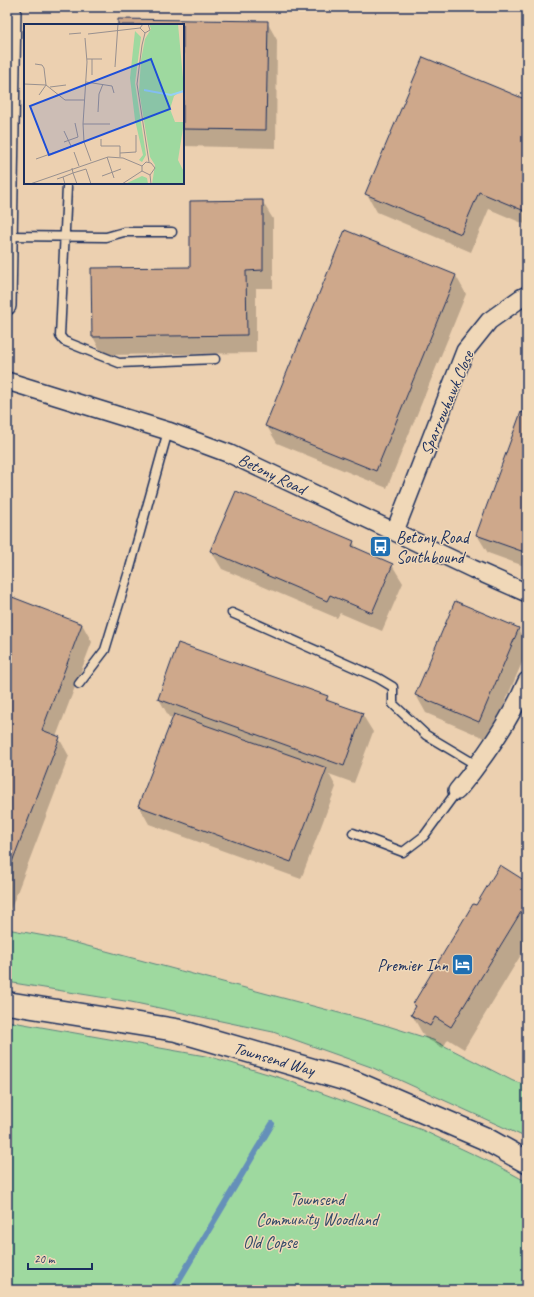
<svg xmlns="http://www.w3.org/2000/svg" width="534" height="1297" font-family="Caveat,sans-serif">
  <rect width="100%" height="100%" fill="#ecd0b0"/>
  <filter id="ink" filterUnits="userSpaceOnUse"><feTurbulence type="fractalNoise" baseFrequency=".025" numOctaves="2"/><feDisplacementMap in="SourceGraphic" scale="8" xChannelSelector="R" yChannelSelector="G"/><feConvolveMatrix kernelMatrix="1 2 1 2 8 2 1 2 1" color-interpolation-filters="sRGB"/></filter>
  <g filter="url(#ink)">
    <path fill="#9ed99f" stroke="#5c847e" d="M 7,929 L 61,939 L 388,1026 L 433,1040 L 513,1081 L 527,1085 L 527,1138 L 371,1067 L 273,1032 L 131,1002 L 7,982 Z
      M 7,1021 L 211,1057 L 281,1078 L 422,1130 L 496,1165 L 527,1182 L 527,1290 L 7,1290 Z"/>
    <path fill="#0003" d="M 267,22 L 277,40 L 276,148 L 183,146 L 183,25 L 119,25 Z
      M 527,102 L 527,225 L 489,209 L 471,252 L 377,212 L 367,194 Z
      M 262,201 L 273,219 L 273,288 L 256,288 L 256,353 L 103,355 L 93,337 L 191,268 Z
      M 456,276 L 466,294 L 387,488 L 277,443 L 266,425 Z
      M 527,415 L 527,567 L 488,553 L 477,535 Z
      M 353,542 L 358,550 L 392,565 L 403,583 L 382,631 L 340,613 L 337,618 L 222,569 L 211,551 Z
      M 7,596 L 82,624 L 92,642 L 56,737 L 59,738 L 69,756 L 7,919 Z
      M 518,629 L 527,644 L 527,651 L 489,740 L 426,713 L 416,695 Z
      M 327,697 L 330,702 L 362,714 L 373,732 L 354,783 L 329,774 L 336,787 L 301,879 L 149,824 L 139,806 L 173,718 L 169,717 L 159,699 Z
      M 527,883 L 527,945 L 464,1049 L 448,1039 L 443,1048 L 425,1038 L 412,1015 L 416,1008 L 414,1004 Z"/>
    <g fill="none" stroke-linecap="round" stroke-linejoin="round">
      <path stroke="#6590b9" stroke-width="6" d="M 173,1290 L 272,1124"/>
    </g>
    <path fill="#cea88b" stroke="#1b2f5e" d="M 118,19 L 268,21 L 266,130 L 183,129 L 183,25 L 118,25 Z
      M 423,57 L 527,100 L 527,212 L 479,192 L 461,234 L 365,194 Z
      M 263,200 L 263,270 L 246,271 L 247,335 L 92,337 L 91,268 L 190,267 L 190,201 Z
      M 345,230 L 456,275 L 376,471 L 265,426 Z
      M 521,412 L 527,414 L 527,553 L 476,535 Z
      M 236,491 L 354,541 L 352,546 L 393,564 L 372,613 L 330,595 L 327,601 L 210,551 Z
      M 7,595 L 82,624 L 42,730 L 60,737 L 7,875 Z
      M 455,601 L 519,628 L 479,722 L 415,695 Z
      M 178,643 L 328,696 L 326,700 L 363,713 L 344,766 L 158,699 Z
      M 174,714 L 327,768 L 291,862 L 138,806 Z
      M 500,865 L 527,882 L 527,902 L 451,1027 L 435,1017 L 430,1026 L 411,1015 L 416,1006 L 413,1004 L 473,904 L 476,905 Z"/>
    <g fill="none" stroke-linecap="round" stroke-linejoin="round">
      <defs>
        <path id="lane" d="M 67,187 L 60,336 L 64,341 L 119,363 L 215,359
          M 8,236 L 106,237 L 124,232 L 172,232
          M 232,613 L 378,678 L 393,687 L 393,704 L 426,735 L 478,766
          M 79,684 L 105,650 L 130,568 L 168,431
          M 353,833 L 403,852 L 424,836 L 457,791"/>
        <path id="street" d="M 7,306 L 12,7
          M 7,381 L 168,431 L 230,454 L 473,569 L 527,593
          M 395,531 L 465,351 L 489,321 L 521,298 L 527,295
          M 457,791 C 485,757 510,721 527,681"/>
        <path id="secondary" d="M 7,1003 L 176,1030 L 354,1082 L 484,1138 L 527,1162"/>
      </defs>
      <use href="#lane" stroke="#1b2f5e" stroke-width="11"/>
      <use href="#street" stroke="#1b2f5e" stroke-width="20"/>
      <use href="#secondary" stroke="#1b2f5e" stroke-width="25"/>
      <use href="#lane" stroke="#f0d8b8" stroke-width="8"/>
      <use href="#street" stroke="#f0d8b8" stroke-width="17"/>
      <use href="#secondary" stroke="#f0d8b8" stroke-width="22"/>
    </g>
  </g>
  <defs>
    <symbol id="bus-square" viewBox="-11 -11 22 22"><rect x="-9" y="-9" width="18" height="18" rx="4" fill="#1f6fb2" stroke="#f0d8b8"/><path d="M-5-6H5V4H4V6H2V4H-2V6H-4V4H-5ZM-3.5-4V0h7V-4ZM-3.5 1.2v1.5H-2V1.2ZM2 1.2v1.5H3.5V1.2Z" fill="#fff"/></symbol>
    <symbol id="hotel-square" viewBox="-11 -11 22 22"><rect x="-9" y="-9" width="18" height="18" rx="4" fill="#1f6fb2" stroke="#f0d8b8"/><path d="M-6-4.5h1.5V1H6V5H4.5V3h-9V5H-6ZM-4 0a1.8 1.8 0 1 1 3.6 0ZM.5 0V-2.5h3Q6-2.5 6 0Z" fill="#fff"/></symbol>
  </defs>
  <g fill-rule="evenodd">
    <use href="#bus-square" x="368" y="534" width="25" height="25"/>
    <use href="#hotel-square" x="450" y="952" width="25" height="25"/>
  </g>
  <g text-anchor="middle" dominant-baseline="central" stroke-width="3" stroke-linejoin="round" paint-order="stroke">
    <g font-size="17" fill="#1b2f5e" stroke="#f0d8b8">
      <text transform="translate(447 403) rotate(-67)">Sparrowhawk Close</text>
      <text transform="translate(272 474) rotate(26)">Betony Road</text>
      <text transform="translate(274 1059) rotate(16)">Townsend Way</text>
    </g>
    <g font-size="17" fill="#1b2f5e" stroke="#f0d8b8" text-anchor="start">
      <text x="396" y="537">Betony Road<tspan x="396" dy="20">Southbound</tspan></text>
      <text x="448" y="965" text-anchor="end">Premier Inn</text>
    </g>
    <g font-size="17" fill="#2f4868" stroke="#f0d8b8">
      <text x="317" y="1199">Townsend<tspan x="317" dy="20">Community Woodland</tspan></text>
      <text x="270" y="1242">Old Copse</text>
    </g>
  </g>
  <g transform="translate(24 24)">
    <rect width="160" height="160" fill="#ecd0b0"/>
    <path d="M 125,0 L 154,0 L 160,65 L 150,72 L 146,85 L 151,98 L 160,98 L 154,136 L 160,148 L 160,160 L 128,160 L 131,141 L 126,133 L 115,67 L 117,36 L 121,15 L 127,5 ZM 111,7 L 117,13 L 111,59 L 122,131 L 118,138 L 115,136 L 119,131 L 111,96 L 106,54 ZM 118,152 L 123,154 L 124,160 L 101,160 Z" fill="#9ed99f"/>
    <path fill="none" stroke="#96d0f6" stroke-width="2" d="M 120,66 L 147,71 L 160,67"/>
    <path fill="none" stroke="#98908f" stroke-width="1" d="M 119,0 L 116,4 L 121,9M 124,0 L 126,6 L 121,9 L 118,21 L 113,60 L 125,138M 45,10 L 57,9M 64,10 L 116,4M 61,14 L 63,38 L 59,100 L 60,118 L 67,137M 63,35 L 78,35M 11,40 L 18,41 L 20,44 L 22,61 L 15,71M 91,43 L 94,0M 68,51 L 68,35M 62,58 L 88,62 L 90,69M 0,60 L 22,61 L 41,76 L 60,76M 26,63 L 42,61M 74,88 L 75,70 L 79,60M 59,100 L 86,100M 40,107 L 47,122M 77,115 L 77,122 L 96,122 L 96,133M 40,118 L 54,113 L 51,99M 50,128 L 55,142M 96,129 L 112,128 L 112,111M 83,133 L 90,154M 12,135 L 60,118M 48,144 L 49,149 L 62,145 L 67,160M 126,151 L 118,147 L 118,142 L 122,138 L 127,139 L 131,144 L 126,151 L 127,160M 78,152 L 97,145M 39,153 L 49,149 L 53,160M 33,155 L 39,153 L 41,160M 6,160 L 84,133 L 99,134 L 118,142M 98,160 L 118,147"/>
    <path fill="#1d4ed8" fill-opacity="0.15" stroke="#1d4ed8" stroke-width="2" d="M 127,35 L 146,85 L 25,131 L 6,82 Z"/>
    <rect width="160" height="160" fill="none" stroke="#1b2f5e" stroke-width="2"/>
  </g>
  <rect width="534" height="1297" fill="none" stroke="#f0d8b8" stroke-width="24"/>
  <rect x="12" y="12" width="510" height="1273" fill="none" stroke="#1b2f5e" stroke-width="1.5" filter="url(#ink)"/>
  <path d="M28 1263v6h64v-6" fill="none" stroke="#1b2f5e" stroke-width="2"/>
  <text x="34" y="1263" font-size="12" fill="#1b2f5e" stroke="#f0d8b8" stroke-width="3" paint-order="stroke">20 m</text>
</svg>
